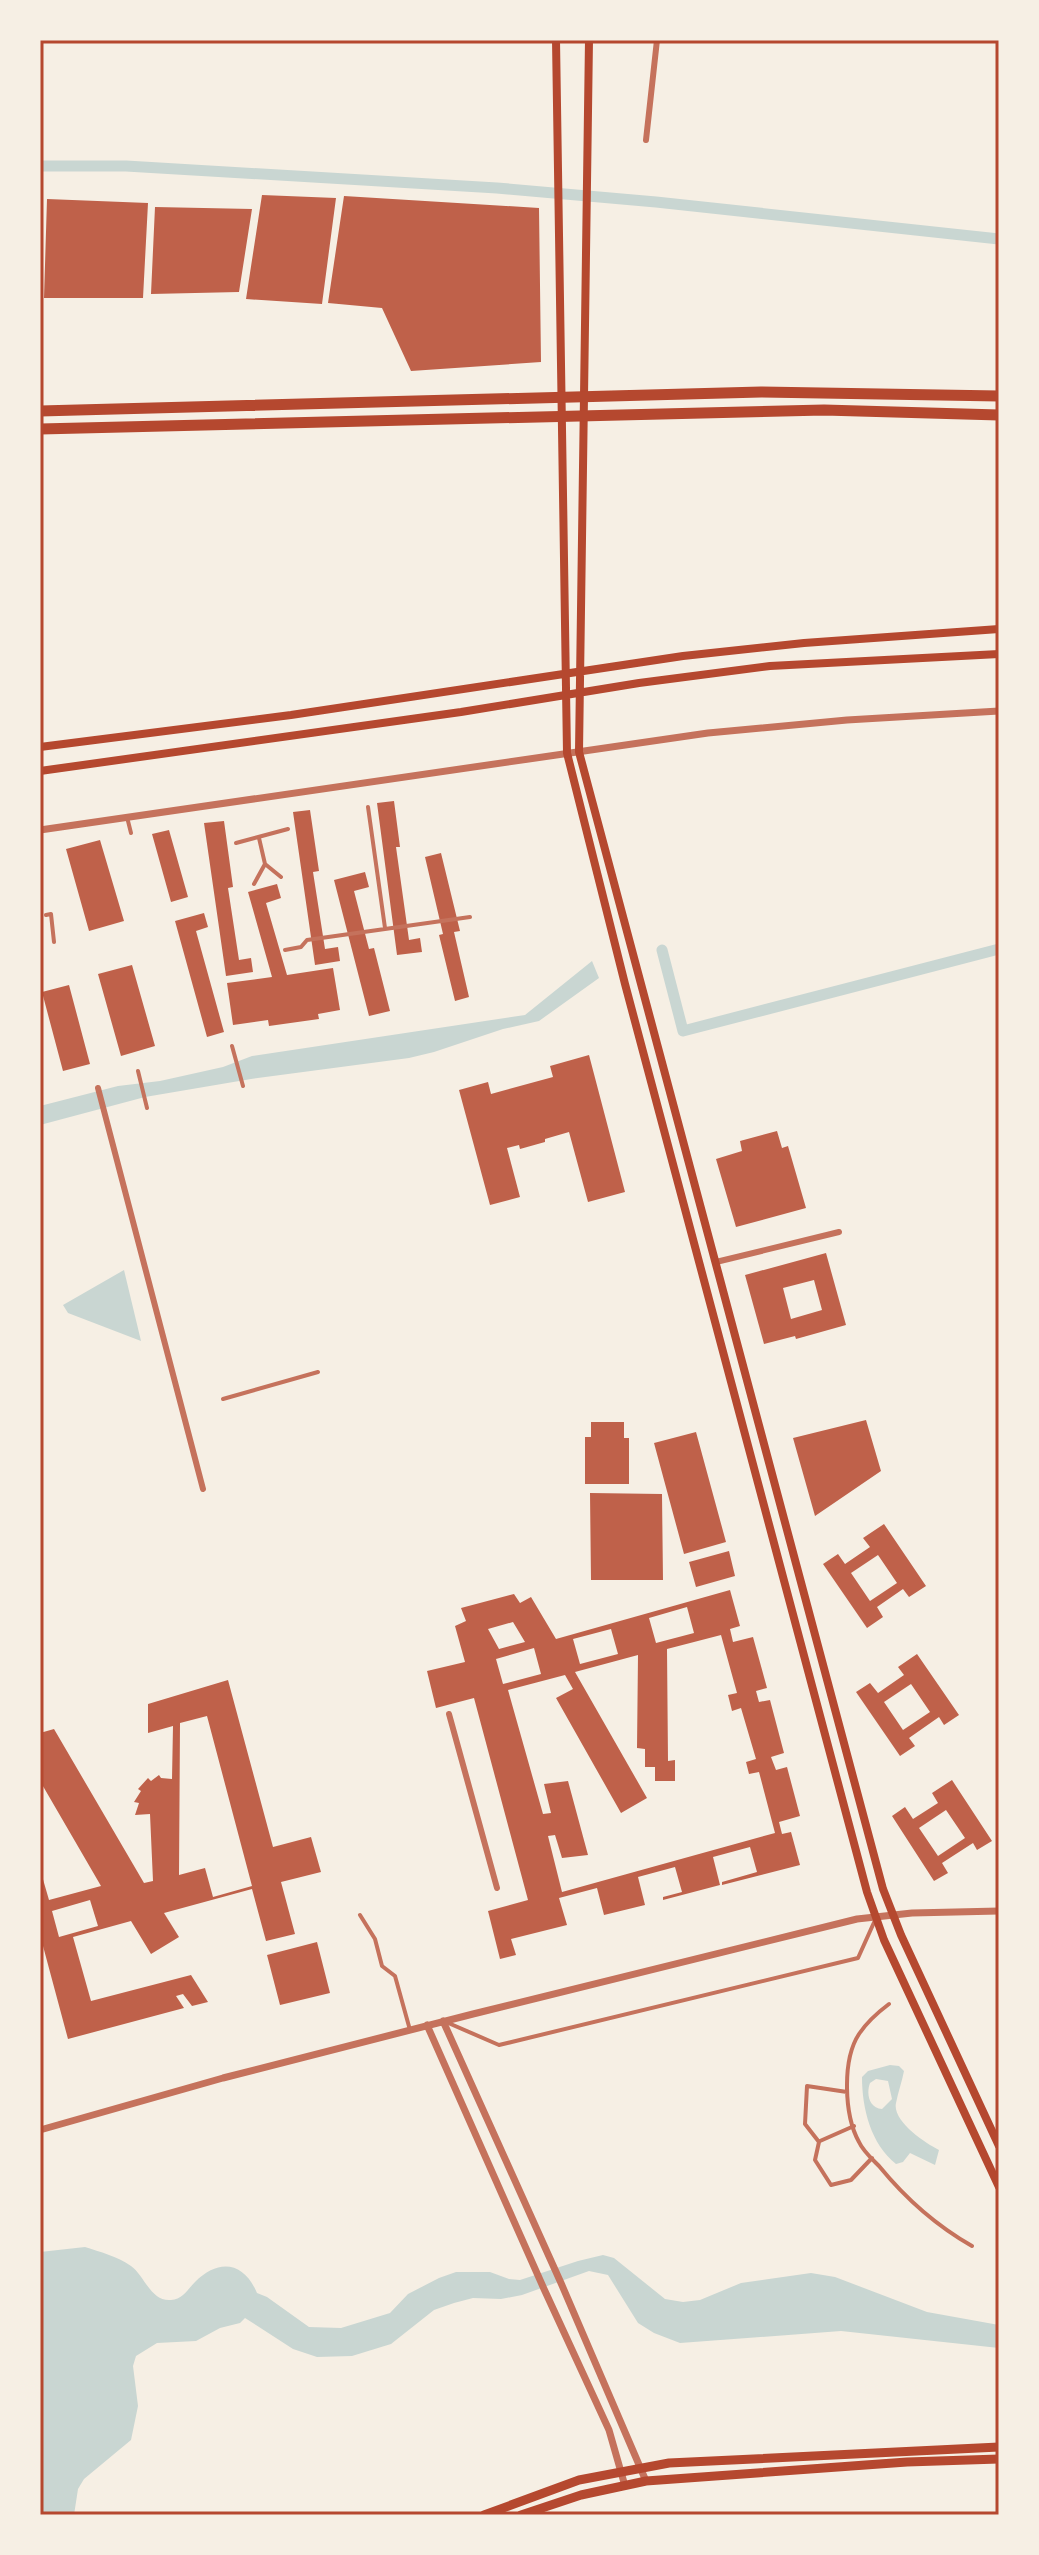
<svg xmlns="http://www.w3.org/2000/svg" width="1039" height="2555" font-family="Barlow,sans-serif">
  <rect width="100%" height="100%" fill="#f6efe4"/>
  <path fill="#c9d6d2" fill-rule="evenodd" d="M 592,961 L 599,978 L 539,1021 L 503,1029 L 434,1052 L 409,1058 L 251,1079 L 145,1097 L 40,1125 L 40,1106 L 118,1086 L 160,1081 L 223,1067 L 252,1056 L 525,1015 Z
    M 124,1270 L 141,1341 L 68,1313 L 63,1305 Z
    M 890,2065 L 899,2066 L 904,2071 C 902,2082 898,2092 896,2103 C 892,2121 925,2143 939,2150 L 935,2165 L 910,2153 L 903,2162 L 896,2164 C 871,2144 862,2109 862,2077 L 868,2071 ZM 876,2079 L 888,2081 L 892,2099 L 882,2109 C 869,2108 866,2094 870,2083 Z
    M 85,2247 C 100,2252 117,2256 131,2266 C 144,2275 151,2302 171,2300 C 183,2299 187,2290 195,2282 C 219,2258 244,2262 257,2293 L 267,2297 L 309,2327 L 341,2328 L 390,2313 L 408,2294 L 439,2278 L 456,2272 L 490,2272 L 509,2279 L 520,2280 L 578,2261 L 603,2255 L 614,2258 L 665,2299 L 683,2302 L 700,2300 L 741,2283 L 811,2273 L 835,2277 L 927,2312 L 999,2325 L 999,2348 L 841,2331 L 680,2343 L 654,2333 L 638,2323 L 608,2275 L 589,2271 L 522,2295 L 501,2299 L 473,2298 L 454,2303 L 434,2310 L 391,2344 L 352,2356 L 317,2357 L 293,2349 L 245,2318 L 240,2323 L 220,2328 L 196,2341 L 157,2343 L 136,2356 L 133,2366 L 138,2406 L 131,2440 L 84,2479 L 78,2489 L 74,2515 L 40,2515 L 40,2252 Z"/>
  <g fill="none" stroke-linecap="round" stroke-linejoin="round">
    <path stroke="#c9d6d2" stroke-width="11" d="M 40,166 L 126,166 L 497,188 L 656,202 L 999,239
      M 662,950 L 683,1031 L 999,949"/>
  </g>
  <path fill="#bf614a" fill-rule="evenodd" d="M 262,195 L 336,198 L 322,304 L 246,299 Z
    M 344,196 L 539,208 L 541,362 L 411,371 L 382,308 L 328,303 Z
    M 47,199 L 148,203 L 143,298 L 44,298 Z
    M 155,207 L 252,209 L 239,292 L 151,294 Z
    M 394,801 L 400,847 L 396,847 L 409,940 L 420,938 L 422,952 L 397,955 L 377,803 Z
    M 310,810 L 319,871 L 313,872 L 325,949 L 338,947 L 340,961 L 315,965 L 293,812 Z
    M 224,821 L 233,887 L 228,888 L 239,960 L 251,958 L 253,972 L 226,976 L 204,823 Z
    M 169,830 L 188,897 L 171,902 L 152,834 Z
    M 100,840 L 124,921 L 89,931 L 66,849 Z
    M 441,853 L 460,931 L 454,932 L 469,997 L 455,1001 L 439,935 L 443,934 L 425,857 Z
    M 365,872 L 369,887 L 354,891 L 369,949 L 374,948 L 390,1011 L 369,1016 L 334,880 Z
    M 277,884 L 281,898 L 266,903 L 287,975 L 333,968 L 340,1010 L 318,1014 L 319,1019 L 269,1026 L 268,1020 L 233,1025 L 227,983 L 272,977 L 248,892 Z
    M 204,913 L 208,927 L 196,931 L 224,1032 L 207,1037 L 175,921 Z
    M 132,965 L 155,1046 L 121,1056 L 98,974 Z
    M 69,985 L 90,1064 L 63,1071 L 42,992 Z
    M 589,1055 L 625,1192 L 588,1202 L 569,1132 L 545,1139 L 545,1142 L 520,1149 L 519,1145 L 507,1148 L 520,1197 L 490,1205 L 459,1090 L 488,1082 L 491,1094 L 553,1077 L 550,1066 Z
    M 777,1131 L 782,1148 L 788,1146 L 806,1208 L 736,1227 L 716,1159 L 742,1151 L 740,1141 Z
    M 826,1253 L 846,1325 L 796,1339 L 795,1336 L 764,1344 L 745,1275 ZM 814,1280 L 822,1310 L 791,1319 L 783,1288 Z
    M 866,1420 L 881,1471 L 815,1516 L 793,1438 Z
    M 591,1422 L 624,1422 L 624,1438 L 629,1438 L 629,1484 L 585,1484 L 585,1437 L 591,1437 Z
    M 696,1432 L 726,1542 L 684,1554 L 654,1443 Z
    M 590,1493 L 662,1494 L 663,1580 L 591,1580 Z
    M 884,1524 L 926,1586 L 909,1597 L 903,1589 L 877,1607 L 883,1617 L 867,1628 L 823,1564 L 838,1554 L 845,1564 L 870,1547 L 863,1538 ZM 878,1555 L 897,1583 L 870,1601 L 851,1573 Z
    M 729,1551 L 735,1576 L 696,1587 L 689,1562 Z
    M 730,1590 L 740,1626 L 730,1629 L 733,1642 L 753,1637 L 767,1688 L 756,1691 L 759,1702 L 770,1700 L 784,1753 L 771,1757 L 776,1770 L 787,1767 L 800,1816 L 779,1822 L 782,1834 L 791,1832 L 800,1865 L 722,1885 L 722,1882 L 757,1872 L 750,1847 L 713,1857 L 720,1885 L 663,1900 L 663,1897 L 682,1892 L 675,1867 L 638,1877 L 645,1905 L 604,1915 L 597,1888 L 559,1898 L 567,1925 L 511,1939 L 516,1955 L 500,1959 L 488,1911 L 528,1900 L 474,1698 L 436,1708 L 427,1671 L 465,1662 L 455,1626 L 466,1621 L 461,1608 L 514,1594 L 520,1603 L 531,1597 L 556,1639 ZM 687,1607 L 694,1633 L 656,1643 L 649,1618 ZM 513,1622 L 525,1642 L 499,1649 L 488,1629 ZM 611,1629 L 618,1654 L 580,1664 L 573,1639 ZM 721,1635 L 737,1693 L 728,1695 L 732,1711 L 741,1708 L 756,1759 L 746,1762 L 749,1774 L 759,1772 L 775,1833 L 562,1892 L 548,1836 L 555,1835 L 562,1858 L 588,1855 L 568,1781 L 544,1784 L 551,1813 L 543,1814 L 508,1690 L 565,1675 L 573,1689 L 556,1698 L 621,1813 L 647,1798 L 575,1672 L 638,1655 L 637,1748 L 645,1749 L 645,1767 L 655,1767 L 655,1781 L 675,1781 L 675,1760 L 668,1761 L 667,1649 ZM 534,1648 L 541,1674 L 503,1684 L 496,1659 Z
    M 917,1654 L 959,1715 L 944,1725 L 939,1717 L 909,1738 L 915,1746 L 900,1756 L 856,1692 L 870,1683 L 878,1693 L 904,1675 L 898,1667 ZM 911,1684 L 930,1712 L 903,1730 L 884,1702 Z
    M 228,1680 L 273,1847 L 311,1837 L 321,1872 L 281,1882 L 295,1934 L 266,1941 L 252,1889 L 164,1913 L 179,1937 L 151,1954 L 131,1921 L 73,1937 L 91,2001 L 191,1975 L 208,2002 L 192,2006 L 183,1994 L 176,1996 L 184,2008 L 68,2039 L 43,1946 L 40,1947 L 40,1869 L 49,1900 L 101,1886 L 40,1781 L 40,1733 L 54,1729 L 144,1883 L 153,1881 L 150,1814 L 135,1815 L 139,1803 L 134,1802 L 141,1791 L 138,1789 L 148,1778 L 151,1781 L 159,1775 L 161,1778 L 172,1779 L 173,1726 L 148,1733 L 148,1704 ZM 207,1716 L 252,1886 L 213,1897 L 205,1868 L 179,1875 L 180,1723 ZM 90,1900 L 98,1926 L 59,1937 L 52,1911 Z
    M 952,1780 L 992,1841 L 977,1850 L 973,1843 L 942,1863 L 948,1873 L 934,1881 L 892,1816 L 905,1807 L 913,1819 L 938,1803 L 932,1793 ZM 946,1810 L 965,1838 L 938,1856 L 919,1828 Z
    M 317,1942 L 330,1993 L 280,2005 L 267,1955 Z"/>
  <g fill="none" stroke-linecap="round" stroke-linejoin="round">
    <path stroke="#c5725c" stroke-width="4" d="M 368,807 L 385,928
      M 127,817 L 131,833
      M 259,838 L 265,864
      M 236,843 L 288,829
      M 254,884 L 265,864 L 281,877
      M 46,915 L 51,914 L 54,942
      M 285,950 L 301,947 L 307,940 L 470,917
      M 232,1046 L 243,1086
      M 138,1071 L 147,1108
      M 223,1399 L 318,1372
      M 360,1915 L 375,1939 L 382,1966 L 395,1976 L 410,2030
      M 889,2004 C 877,2013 867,2022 859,2034 C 842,2060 844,2115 859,2142 C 863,2151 872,2159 879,2166 C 906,2199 935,2225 972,2246
      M 446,2022 L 499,2045 L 858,1958 L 876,1918
      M 847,2092 L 807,2086 L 805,2124 L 819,2142 L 815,2160 L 831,2185 L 851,2180 L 872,2158
      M 820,2141 L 854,2126"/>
    <path stroke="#c5725c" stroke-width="6" d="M 646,140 L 657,40
      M 98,1088 L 203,1489
      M 716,1262 L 839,1232
      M 449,1714 L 497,1888"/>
    <path stroke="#c5725c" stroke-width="7" d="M 40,830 L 708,733 L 847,720 L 999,711
      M 443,2021 L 561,2283 L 646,2481
      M 427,2025 L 544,2289 L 609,2430 L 625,2486
      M 40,2130 L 223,2078 L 473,2014 L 857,1919 L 912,1913 L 999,1911"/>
    <path stroke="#b5482f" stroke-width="8" d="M 556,40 L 567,753 L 625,984 L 867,1892 L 884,1940 L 999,2187
      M 589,40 L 579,752 L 883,1889 L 901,1935 L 999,2146
      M 40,747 L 291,715 L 683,656 L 804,643 L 999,629
      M 40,771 L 461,712 L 639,683 L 770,666 L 999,654"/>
    <path stroke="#b5482f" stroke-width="9" d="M 484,2515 L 579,2480 L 669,2463 L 999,2447
      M 521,2515 L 581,2495 L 646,2481 L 907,2462 L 999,2459"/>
    <path stroke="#b5482f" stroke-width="11" d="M 40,411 L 761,392 L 999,396
      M 40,429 L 824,410 L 999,415"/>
  </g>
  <rect width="1039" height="2555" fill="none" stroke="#f6efe4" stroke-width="84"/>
  <rect x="42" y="42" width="955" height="2471" fill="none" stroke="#b5482f" stroke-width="3"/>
</svg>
